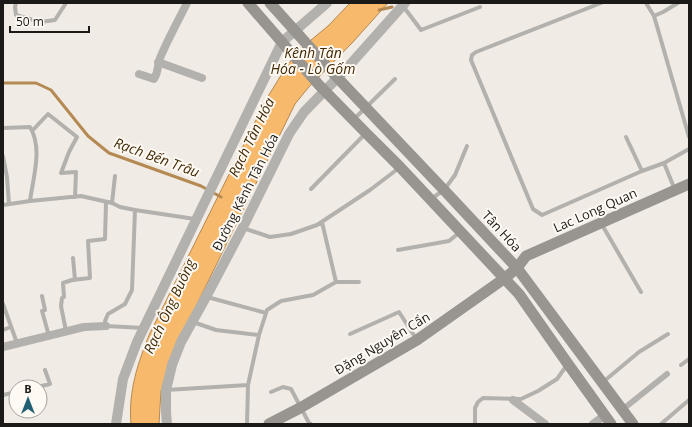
<svg xmlns="http://www.w3.org/2000/svg" width="692" height="427" font-family="'Open Sans',sans-serif">
  <rect width="100%" height="100%" fill="#f1ebe5"/>
  <path fill="#f7b96b" stroke="#b58952" d="M 350,3 L 388,3 L 353,42 L 308,88 L 295,104 L 176,347 L 161,391 L 159,424 L 131,424 C 128,392 138,362 150,333 L 267,98 L 288,64 L 305,45 L 328,26 Z"/>
  <g fill="none" stroke-linecap="round" stroke-linejoin="round">
    <path stroke="#b58952" stroke-width="3" d="M 379,10 L 392,7
      M 3,83 L 36,83 L 51,90 L 88,136 L 109,153 L 201,186 L 221,197"/>
    <path stroke="#b3b1ae" stroke-width="4" d="M 16,3 L 15,7 L 16,15 L 40,22 L 55,20 L 66,3
      M 601,3 L 476,52 L 472,55 L 471,60 L 533,209 L 542,215 L 642,171
      M 646,3 L 654,16 L 689,137
      M 403,6 L 421,30 L 480,7
      M 654,16 L 663,12 L 678,3
      M 354,119 L 395,79
      M 3,128 L 30,127 C 43,148 33,178 30,201
      M 32,131 L 48,114 L 77,137 L 69,152 L 61,173 L 76,172 L 75,197
      M 626,137 L 642,171 L 664,163 L 675,190
      M 3,156 L 7,177 L 9,204
      M 664,163 L 689,149
      M 311,189 L 365,134
      M 431,199 L 444,190 L 455,175 L 467,146
      M 112,203 L 115,176
      M 3,205 L 30,201 L 81,196 L 112,203 L 120,207 L 135,210 L 195,219
      M 135,210 L 132,290 L 125,304 L 108,314 L 105,321 L 106,326 L 144,328
      M 322,222 L 336,282
      M 601,223 L 641,292
      M 243,228 L 270,237 L 291,234 L 317,225 L 370,190 L 399,168
      M 398,250 L 449,241 L 460,232
      M 73,258 L 75,280
      M 42,296 L 45,310 L 42,311 L 49,336
      M 207,297 L 266,313
      M 3,304 L 17,343
      M 193,322 L 216,330 L 259,335
      M 3,330 L 11,327
      M 66,331 L 61,306 L 62,298 L 64,297 L 63,283 L 72,280 L 90,278 L 88,241 L 105,239 L 106,202
      M 350,334 L 399,312 L 417,340
      M 681,365 L 689,359
      M 603,382 L 639,352 L 668,334
      M 37,387 L 50,384 L 45,370
      M 166,390 L 248,385
      M 271,392 L 283,387 L 291,389 L 309,423 L 311,424
      M 3,395 L 16,392
      M 247,424 L 248,385 L 259,335 L 267,310 L 281,301 L 313,295 L 336,282 L 359,282
      M 475,424 L 475,408 L 478,402 L 483,398 L 521,399 L 538,391 L 557,379 L 567,365
      M 661,424 L 689,400"/>
    <path stroke="#b3b1ae" stroke-width="6" d="M 622,410 L 667,374"/>
    <path stroke="#b3b1ae" stroke-width="8" d="M 158,62 L 202,78
      M 139,74 L 154,79 C 159,71 157,66 160,58 C 168,39 178,21 187,3
      M 3,347 L 84,327 L 106,326
      M 513,400 L 545,424
      M 593,424 L 605,415"/>
    <path stroke="#b3b1ae" stroke-width="10" d="M 116,424 L 123,379 L 137,342 L 282,42 L 327,3
      M 167,424 L 166,412 L 166,390 L 172,365 L 181,342 L 206,297 L 243,227 L 289,134 L 304,112 L 347,68 L 405,3"/>
    <path stroke="#989490" stroke-width="11" d="M 248,3 L 319,85 L 366,133 L 400,167 L 519,294 L 568,364 L 611,424
      M 270,3 L 332,72 L 444,190 L 517,268 L 633,424
      M 269,424 L 300,408 L 417,340 L 505,278 L 517,268 L 526,256 L 689,184"/>
  </g>
  <g text-anchor="middle" dominant-baseline="central" stroke-width="4" stroke-linejoin="round" paint-order="stroke">
    <g font-size="13" fill="#1c1a18" stroke="#fef9f2">
      <text transform="translate(245 192) rotate(-63)">Đường Kênh Tân Hóa</text>
      <text transform="translate(595 210) rotate(-24)">Lac Long Quan</text>
      <text transform="translate(502 231) rotate(47)">Tân Hóa</text>
      <text transform="translate(382 343) rotate(-31)">Đặng Nguyên Cẩn</text>
    </g>
    <g font-size="14" font-style="italic" fill="#422a06" stroke="#fef9f2">
      <text x="313" y="52">Kênh Tân<tspan x="313" dy="16">Hóa - Lò Gốm</tspan></text>
      <text transform="translate(251 137) rotate(-64)">Rạch Tân Hóa</text>
      <text transform="translate(157 157) rotate(20)">Rạch Bến Trâu</text>
      <text transform="translate(169 306) rotate(-65)">Rạch Ông Buông</text>
    </g>
  </g>
  <rect width="692" height="427" fill="none" stroke="#1c1a18" stroke-width="8"/>
  <g transform="translate(28 399)"><circle r="19" fill="#fef9f2" stroke="#a4a09b"/>
  <path d="M0-3L7 15L0 10L-7 15Z" fill="#215f75"/>
  <text y="-6" font-size="11" font-weight="bold" text-anchor="middle" fill="#1c1a18">B</text>
  </g>
  <path d="M10 26v6h79v-6" fill="none" stroke="#1c1a18" stroke-width="2"/>
  <text x="16" y="26" font-size="12" fill="#1c1a18" stroke="#fef9f2" stroke-width="3" paint-order="stroke">50 m</text>
</svg>
